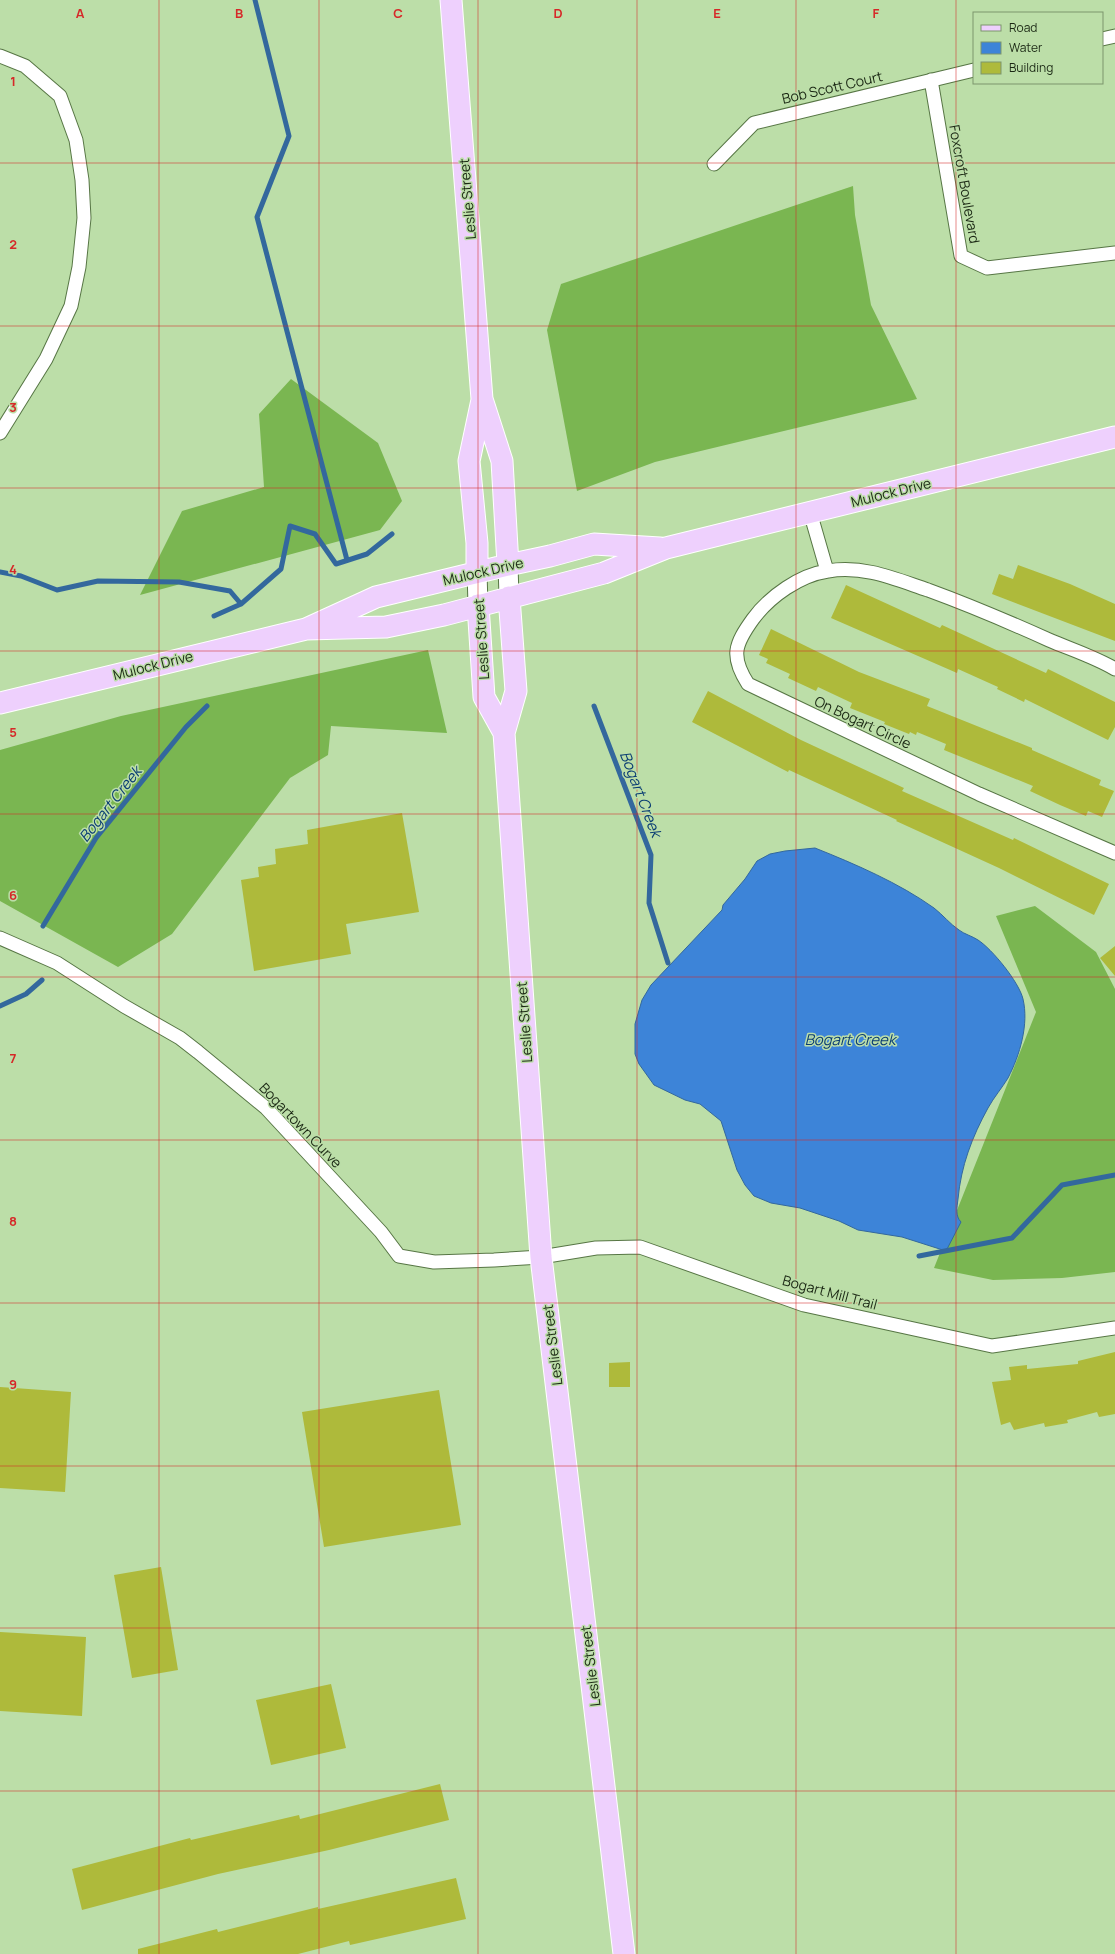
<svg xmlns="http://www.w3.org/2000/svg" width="1115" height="1954" font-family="Manrope,sans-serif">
  <rect width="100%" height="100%" fill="#bcdea8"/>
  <path fill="#7ab651" d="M 853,186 L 855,215 L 871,305 L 917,399 L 655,462 L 577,491 L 547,330 L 561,284 Z
    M 291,379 L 378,443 L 402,501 L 380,530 L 140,595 L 182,511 L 264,487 L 259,414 Z
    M 428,650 L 447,733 L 331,726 L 328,755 L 290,778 L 172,934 L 118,967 L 0,901 L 0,750 L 121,716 Z
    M 1035,906 L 1096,952 L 1115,989 L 1115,1272 L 1062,1278 L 993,1280 L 934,1268 L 1036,1012 L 996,916 Z"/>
  <path fill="#3d84d8" stroke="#33689d" d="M 815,848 C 855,864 899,883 934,908 C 943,915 950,924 959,930 C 964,934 972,936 978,940 C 992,949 1019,982 1023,999 C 1029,1024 1020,1055 1008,1078 C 1002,1088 994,1097 988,1108 C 972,1137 961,1166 958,1199 C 957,1207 955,1216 961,1222 L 946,1251 L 902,1237 L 858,1230 L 839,1221 L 800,1208 L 771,1203 L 754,1196 L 745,1185 L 737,1170 L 721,1121 L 700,1104 L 685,1100 L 654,1085 L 639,1064 L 635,1054 L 635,1024 L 642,1000 L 651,985 L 722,910 L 723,905 L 745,879 L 757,861 L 770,854 L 785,851 Z"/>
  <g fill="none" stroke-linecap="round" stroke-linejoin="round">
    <path stroke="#33689d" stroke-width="5" d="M 255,0 L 289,136 L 257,217 L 347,560
      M 0,572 L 21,576 L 57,590 L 98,581 L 179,582 L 230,591 L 241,604
      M 214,616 L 241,604 L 281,569 L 290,526 L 315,534 L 336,564 L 367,554 L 392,534
      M 594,706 L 651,855 L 649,903 L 668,963
      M 43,926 L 96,838 L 186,727 L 207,706
      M 0,1006 L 26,994 L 42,980
      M 919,1256 L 1012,1238 L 1062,1185 L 1115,1175"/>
  </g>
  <path fill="#aeba3b" d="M 1018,565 L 1070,584 L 1115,604 L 1115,641 L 992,594 L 999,574 L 1013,579 Z
    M 846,585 L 940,628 L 942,625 L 1046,673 L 1048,669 L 1115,702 L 1115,727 L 1108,740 L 1025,699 L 1024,702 L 997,689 L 998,687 L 958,669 L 957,673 L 831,618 Z
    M 771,629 L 859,672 L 930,699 L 927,706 L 1032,748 L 1032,750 L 1101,780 L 1099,785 L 1114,791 L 1102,817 L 1088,811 L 1086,816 L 1060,805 L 1030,791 L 1033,786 L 944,750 L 946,744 L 917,732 L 916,735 L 910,732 L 909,734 L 884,724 L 885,722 L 850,708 L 852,703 L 818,687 L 816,691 L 788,678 L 790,674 L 766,663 L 768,659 L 759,655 Z
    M 708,691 L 801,740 L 904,788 L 902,791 L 1013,840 L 1014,838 L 1109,884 L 1094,915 L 999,868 L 896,821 L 897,820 L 789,770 L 788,772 L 692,722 Z
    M 402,813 L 419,912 L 346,924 L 351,954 L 254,971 L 241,880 L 259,877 L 258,867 L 276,864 L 275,849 L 308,844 L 307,830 Z
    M 1115,946 L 1115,976 L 1100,958 Z
    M 1115,1352 L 1115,1414 L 1099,1417 L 1097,1412 L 1067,1420 L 1068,1423 L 1045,1427 L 1044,1423 L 1014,1430 L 1010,1422 L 1001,1425 L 992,1382 L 1011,1380 L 1009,1367 L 1027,1365 L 1027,1369 L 1078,1364 L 1078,1361 Z
    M 630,1362 L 630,1387 L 609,1387 L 609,1363 Z
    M 0,1387 L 71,1392 L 65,1492 L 0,1488 Z
    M 439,1390 L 461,1525 L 324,1547 L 302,1412 Z
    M 161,1567 L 178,1670 L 132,1678 L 114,1575 Z
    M 0,1632 L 86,1637 L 82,1716 L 0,1711 Z
    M 331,1684 L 346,1748 L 271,1765 L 256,1700 Z
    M 440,1784 L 449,1820 L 329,1850 L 218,1874 L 82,1910 L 72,1869 L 190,1838 L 191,1840 L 299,1815 L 300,1819 Z
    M 456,1878 L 466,1919 L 350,1945 L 349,1941 L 298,1954 L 138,1954 L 138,1949 L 217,1929 L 218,1932 L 318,1907 L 318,1909 Z"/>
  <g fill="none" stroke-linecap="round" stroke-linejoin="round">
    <defs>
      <path id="minor" d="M 1102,39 L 1115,36
        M 0,56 L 25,66 L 60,96 L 76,140 L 82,180 L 84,218 L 79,267 L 71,306 L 46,359 L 0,433
        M 931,80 L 961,256 L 987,268 L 1115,253
        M 714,164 L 754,123 L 974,70
        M 810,512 L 827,571
        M 1115,669 C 1095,657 1070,649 1049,640 C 1009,622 969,605 928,590 C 895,579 864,565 828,571 C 800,575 770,596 753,619 C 735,644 730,656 748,684 L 979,794 L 1115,853
        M 0,938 L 57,963 L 124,1006 L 180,1038 L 198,1052 L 266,1108 L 381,1232 L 399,1256 L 434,1262 L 494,1260 L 541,1257 L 596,1248 L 640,1247 L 804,1305 L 992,1346 L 1115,1328"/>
      <path id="secondary" d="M 508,565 L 509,597
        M 477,572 L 478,605"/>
      <path id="primary" d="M 451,0 L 482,399 L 502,461 L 508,565
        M 477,572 L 477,543 L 469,461 L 482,400
        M 509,597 L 516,691 L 504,733 L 541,1257 L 624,1954
        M 478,605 L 484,697 L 504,733
        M 306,629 L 386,627 L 444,615 L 604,573 L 666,548 L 1115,437
        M 0,703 L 306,629 L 376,597 L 508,565 L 550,556 L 594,544 L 660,548"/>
    </defs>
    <use href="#minor" stroke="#577645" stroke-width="15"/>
    <use href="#secondary" stroke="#577645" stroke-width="21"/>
    <use href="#primary" stroke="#fff" stroke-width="23"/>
    <use href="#minor" stroke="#fff" stroke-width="13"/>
    <use href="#secondary" stroke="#fff" stroke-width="19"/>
    <use href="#primary" stroke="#eed0fd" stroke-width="21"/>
  </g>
  <path fill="none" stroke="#d62828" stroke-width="1" stroke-opacity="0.55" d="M 159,0 L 159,1954M 319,0 L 319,1954M 478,0 L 478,1954M 637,0 L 637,1954M 796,0 L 796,1954M 956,0 L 956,1954M 0,163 L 1115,163M 0,326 L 1115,326M 0,488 L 1115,488M 0,651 L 1115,651M 0,814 L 1115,814M 0,977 L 1115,977M 0,1140 L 1115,1140M 0,1303 L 1115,1303M 0,1466 L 1115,1466M 0,1628 L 1115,1628M 0,1791 L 1115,1791"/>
  <g text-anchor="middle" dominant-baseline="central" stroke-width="3" stroke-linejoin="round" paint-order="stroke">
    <g font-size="14" fill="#1b2814" stroke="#bcdea8">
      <text transform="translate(832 87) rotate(-13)">Bob Scott Court</text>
      <text transform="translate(965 184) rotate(80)">Foxcroft Boulevard</text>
      <text transform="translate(467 199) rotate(-95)">Leslie Street</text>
      <text transform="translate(891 492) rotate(-14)">Mulock Drive</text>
      <text transform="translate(483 571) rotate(-13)">Mulock Drive</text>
      <text transform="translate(481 639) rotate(-94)">Leslie Street</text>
      <text transform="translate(153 665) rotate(-14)">Mulock Drive</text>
      <text transform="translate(863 722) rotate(25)">On Bogart Circle</text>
      <text transform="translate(524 1022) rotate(-94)">Leslie Street</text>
      <text transform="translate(301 1125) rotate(46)">Bogartown Curve</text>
      <text transform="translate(830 1292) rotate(15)">Bogart Mill Trail</text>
      <text transform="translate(552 1345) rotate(-97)">Leslie Street</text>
      <text transform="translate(590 1666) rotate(-97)">Leslie Street</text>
    </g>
    <g font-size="15" font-style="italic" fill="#0a3d73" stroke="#bcdea8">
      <text transform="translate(641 794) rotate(69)">Bogart Creek</text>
      <text transform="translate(110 804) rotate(-52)">Bogart Creek</text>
      <text x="850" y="1039">Bogart Creek</text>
    </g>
  </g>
  <g font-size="13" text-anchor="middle" font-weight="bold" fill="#d62828" stroke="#bcdea8" stroke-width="3" stroke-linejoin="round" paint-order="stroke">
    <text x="80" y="18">A</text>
    <text x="239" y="18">B</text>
    <text x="398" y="18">C</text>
    <text x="558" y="18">D</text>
    <text x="717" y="18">E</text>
    <text x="876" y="18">F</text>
    <text x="13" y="86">1</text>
    <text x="13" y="249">2</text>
    <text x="13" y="412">3</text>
    <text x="13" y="574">4</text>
    <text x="13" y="737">5</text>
    <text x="13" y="900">6</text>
    <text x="13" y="1063">7</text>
    <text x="13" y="1226">8</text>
    <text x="13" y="1389">9</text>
  </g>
  <rect x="973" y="12" width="130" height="72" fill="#bcdea8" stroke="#7c956d"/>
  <rect x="981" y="25" width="20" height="6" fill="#eed0fd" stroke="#7c956d"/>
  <text x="1009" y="32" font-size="12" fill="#1b2814">Road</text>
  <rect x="981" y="42" width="20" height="12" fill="#3d84d8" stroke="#7c956d"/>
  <text x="1009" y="52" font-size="12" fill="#1b2814">Water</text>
  <rect x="981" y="62" width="20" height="12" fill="#aeba3b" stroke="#7c956d"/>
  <text x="1009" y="72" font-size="12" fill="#1b2814">Building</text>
</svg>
